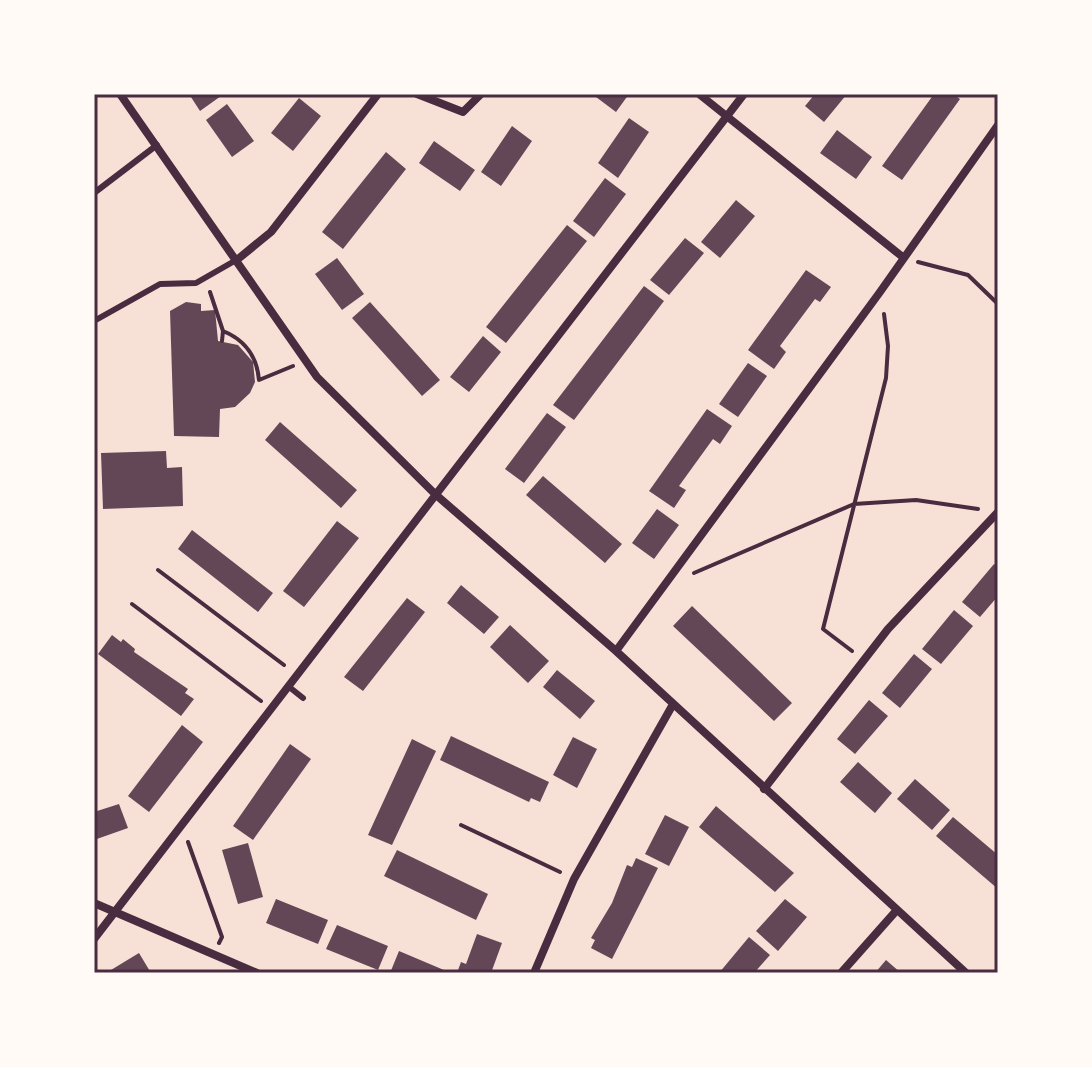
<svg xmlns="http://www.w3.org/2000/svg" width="1092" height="1067" font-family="'PT Sans',sans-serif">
  <rect width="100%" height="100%" fill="#f7e1d7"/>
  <path fill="#644757" d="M 189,94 L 220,94 L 221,96 L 200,111 Z
    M 592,94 L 629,94 L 616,112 Z
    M 815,94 L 847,94 L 824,122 L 805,106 Z
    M 934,94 L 953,94 L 960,99 L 902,180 L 882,166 Z
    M 299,98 L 321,116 L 293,151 L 271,133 Z
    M 227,104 L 254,141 L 232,157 L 206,120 Z
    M 629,118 L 649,132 L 618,178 L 598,163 Z
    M 512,126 L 532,141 L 501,186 L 481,172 Z
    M 837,130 L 872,157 L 856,179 L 820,153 Z
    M 434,141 L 475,170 L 460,191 L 419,163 Z
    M 386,152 L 406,169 L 343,249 L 322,232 Z
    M 605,178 L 626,194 L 594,237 L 573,221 Z
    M 736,200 L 755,216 L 720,258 L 701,242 Z
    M 567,225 L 587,241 L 506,343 L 486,327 Z
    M 685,238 L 704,253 L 669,295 L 650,280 Z
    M 337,258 L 364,294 L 342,310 L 315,274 Z
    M 806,270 L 831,287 L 820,302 L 815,299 L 780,346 L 786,352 L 774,369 L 748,350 Z
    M 644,286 L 664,301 L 574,420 L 553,405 Z
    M 186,302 L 201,304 L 201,311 L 215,310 L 218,341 L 238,345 L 253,362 L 255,382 L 250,393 L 235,407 L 220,409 L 219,437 L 174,436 L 170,311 Z
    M 370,302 L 440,380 L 422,396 L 352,318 Z
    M 483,336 L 501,352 L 469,392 L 450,377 Z
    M 748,363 L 767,376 L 738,417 L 719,404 Z
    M 707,409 L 732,426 L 720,444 L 713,439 L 679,486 L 686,490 L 674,508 L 649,491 Z
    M 547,413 L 566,427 L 524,483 L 505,469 Z
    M 280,422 L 357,490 L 341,508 L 265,440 Z
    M 166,451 L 167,468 L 182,467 L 183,506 L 103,509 L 101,453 Z
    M 543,476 L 622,544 L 605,563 L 526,495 Z
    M 657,509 L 679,525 L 654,559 L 632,543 Z
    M 337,521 L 359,538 L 304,607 L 283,591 Z
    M 192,530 L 273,593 L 258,612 L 178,549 Z
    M 994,564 L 998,567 L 998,596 L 980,617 L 962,602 Z
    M 461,585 L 499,617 L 484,634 L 447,603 Z
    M 407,598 L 425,612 L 363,691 L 344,677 Z
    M 692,606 L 792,703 L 774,721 L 673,626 Z
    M 954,610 L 973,626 L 941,664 L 922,649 Z
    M 510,625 L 549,661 L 528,683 L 490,647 Z
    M 112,635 L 121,642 L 123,639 L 135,649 L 134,652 L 188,689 L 185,693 L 194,699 L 181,716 L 98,654 Z
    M 914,654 L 932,669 L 900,708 L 882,693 Z
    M 557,670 L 595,701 L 580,719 L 543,687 Z
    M 869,700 L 888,716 L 855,754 L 837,739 Z
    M 182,725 L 203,742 L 149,812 L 128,796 Z
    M 451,736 L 549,782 L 540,802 L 531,798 L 529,802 L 440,760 Z
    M 573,737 L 597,749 L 577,788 L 553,775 Z
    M 412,739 L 436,751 L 392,845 L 368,835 Z
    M 290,744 L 311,759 L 253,840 L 233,826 Z
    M 858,762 L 892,793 L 875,813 L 840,782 Z
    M 915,779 L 950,810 L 932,830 L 897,799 Z
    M 119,804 L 128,828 L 94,840 L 94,812 Z
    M 716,806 L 794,873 L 775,892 L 699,827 Z
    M 665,815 L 689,827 L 669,866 L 645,854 Z
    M 953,817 L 998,855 L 998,889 L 936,836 Z
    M 248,843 L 263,897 L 238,904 L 222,850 Z
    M 397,850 L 488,894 L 476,920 L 384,876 Z
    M 636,858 L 658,868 L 612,959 L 591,948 L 595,940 L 591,938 L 612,903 L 627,865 L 632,867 Z
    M 276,899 L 328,920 L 318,944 L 266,923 Z
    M 785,899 L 807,917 L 778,951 L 756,931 Z
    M 337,925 L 388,946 L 378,970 L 326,949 Z
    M 477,934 L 502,943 L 491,973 L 457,973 L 461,962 L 466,964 Z
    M 749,937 L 770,955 L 754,973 L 719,973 Z
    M 399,951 L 451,973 L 390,973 Z
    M 139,953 L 151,973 L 106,973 Z
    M 886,960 L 901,973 L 875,973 Z"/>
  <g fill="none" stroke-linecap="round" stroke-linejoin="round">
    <path stroke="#4a2c40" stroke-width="4" d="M 918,262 L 968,275 L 998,304
      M 210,292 L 223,331
      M 222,341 L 223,331 C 245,340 257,357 259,380 L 293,366
      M 158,570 L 284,665
      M 694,573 L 854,504 L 916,500 L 978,509
      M 132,604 L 261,701
      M 852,651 L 823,629 L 886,378 L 888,346 L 884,314
      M 461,825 L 560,872
      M 188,842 L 222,937 L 219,943"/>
    <path stroke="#4a2c40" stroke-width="6" d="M 94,193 L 157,145
      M 94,321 L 160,284 L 196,283 L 238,259
      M 288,686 L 303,698"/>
    <path stroke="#4a2c40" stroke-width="8" d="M 120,94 L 317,377 L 435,494 L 616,651 L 966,973
      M 417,94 L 463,112 L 481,94
      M 699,94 L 904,258
      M 238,259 L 271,232 L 378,94
      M 616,651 L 880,292 L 998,125
      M 764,789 L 888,629 L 998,512
      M 94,903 L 257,973
      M 94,939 L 744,94
      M 534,973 L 574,879 L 672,706
      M 841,973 L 896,911"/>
  </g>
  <rect width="1092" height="1067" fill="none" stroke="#fffaf5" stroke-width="192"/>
  <rect x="96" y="96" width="900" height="875" fill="none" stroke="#4a2c40" stroke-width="3"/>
</svg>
